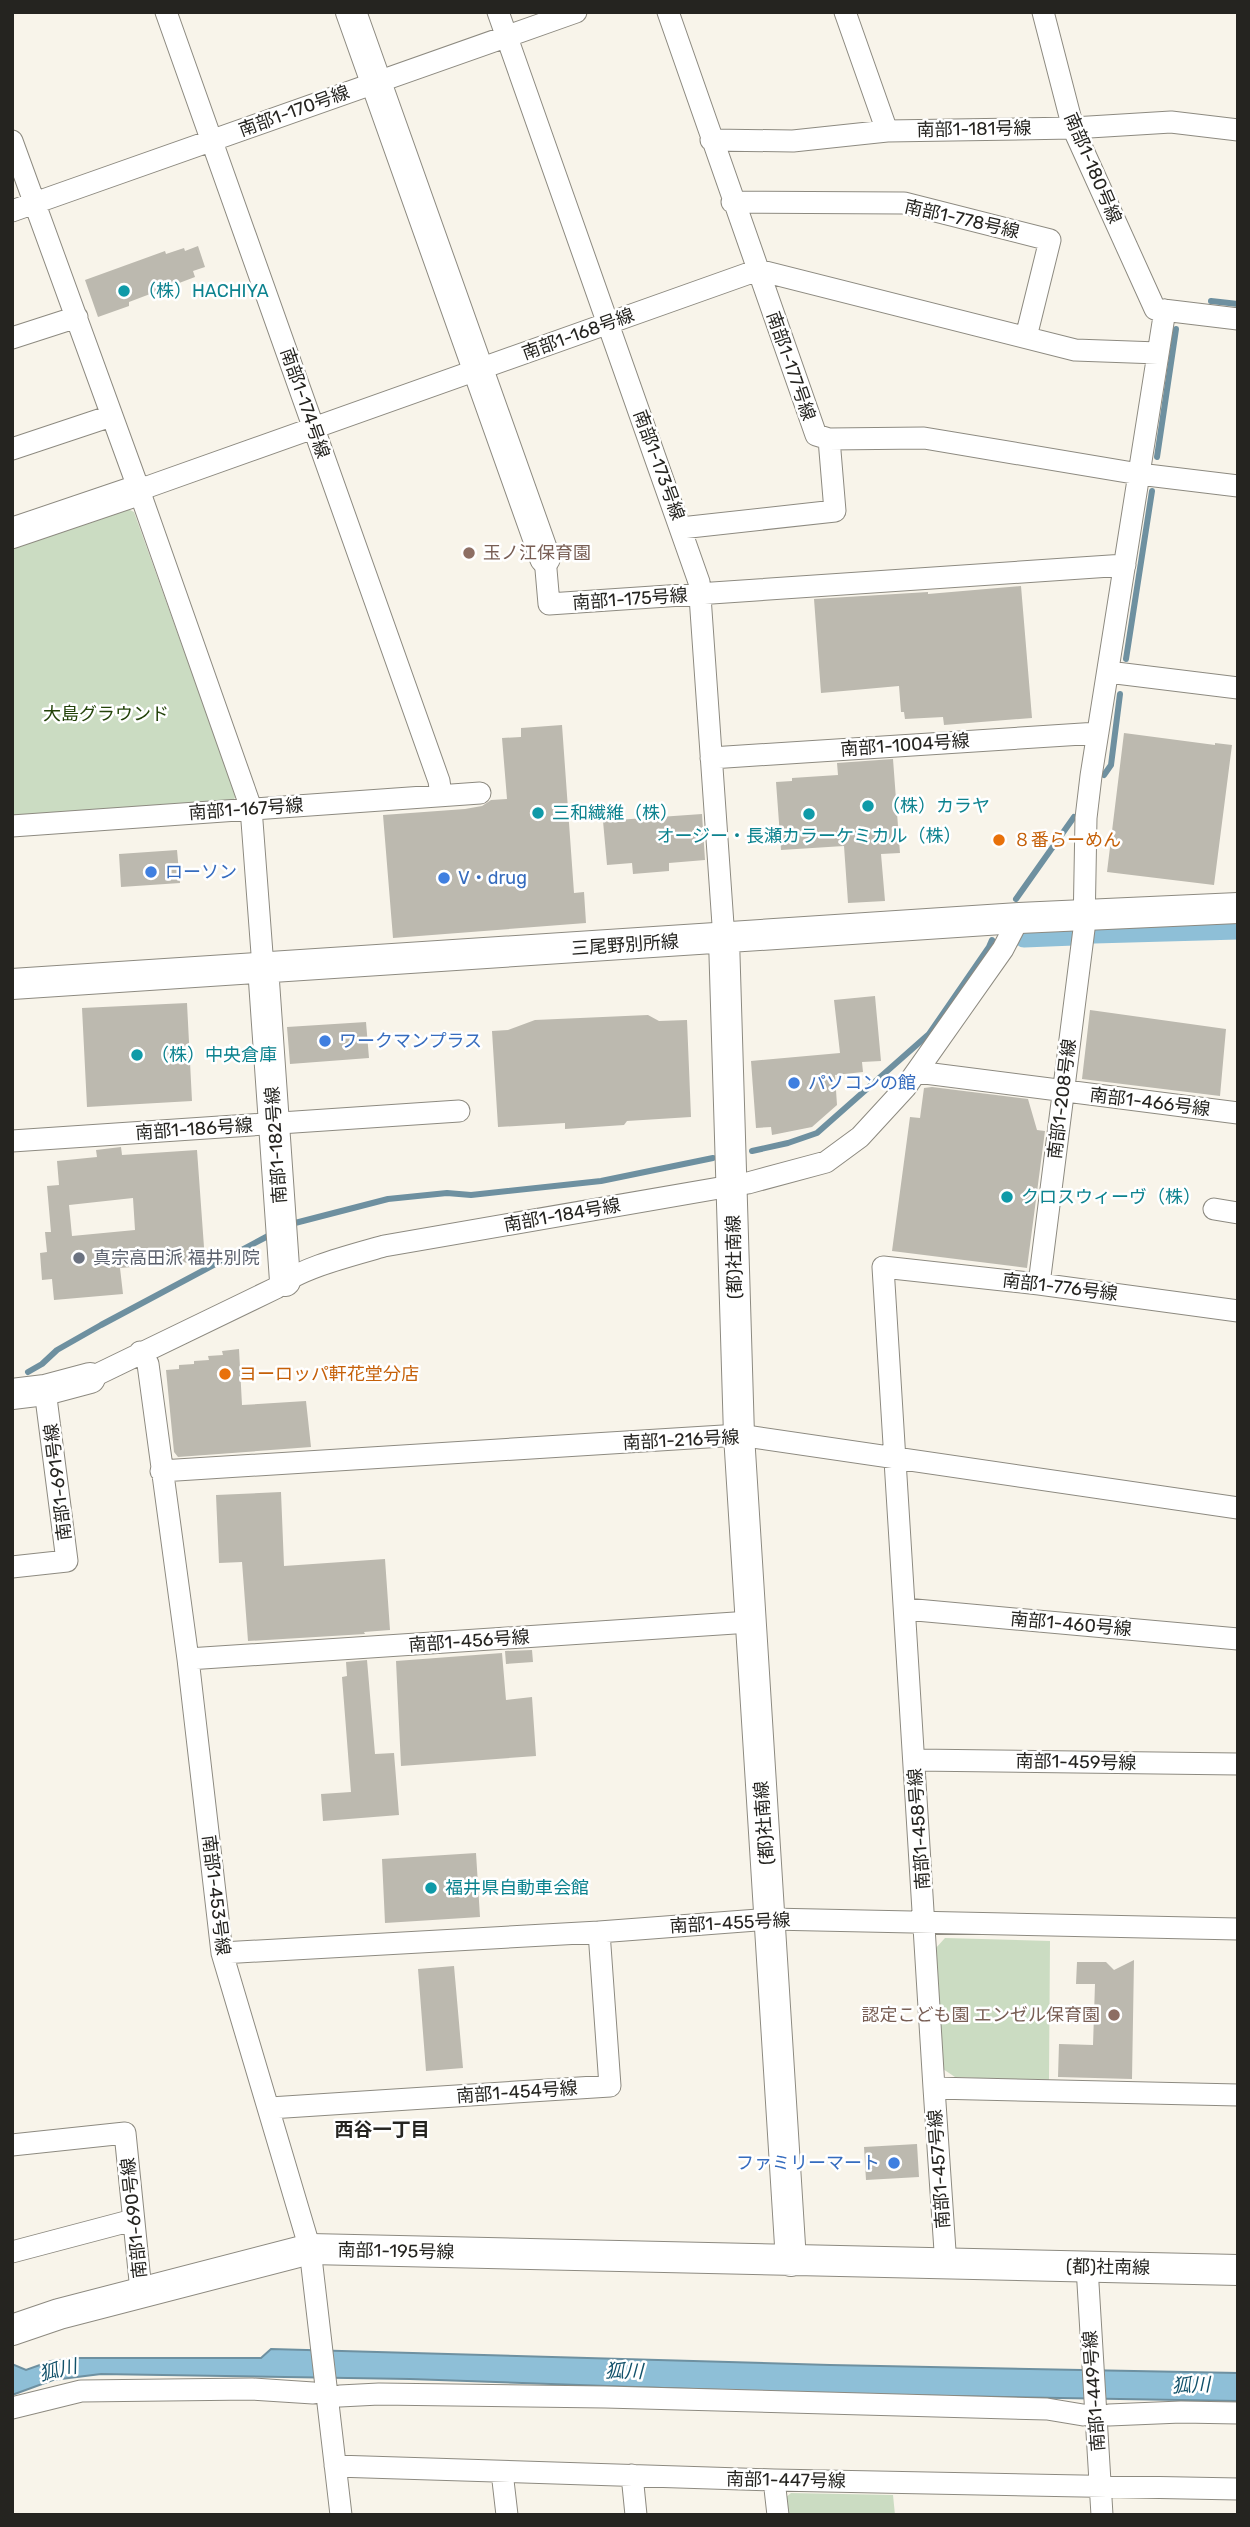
<svg xmlns="http://www.w3.org/2000/svg" width="1250" height="2527" font-family="Rubik,'Noto Sans JP',sans-serif">
  <rect width="100%" height="100%" fill="#f8f4ea"/>
  <path fill="#cbdcc2" d="M 126,508 L 134,512 L 236,796 L 232,802 L 12,817 L 12,547 Z
    M 945,1938 L 1050,1941 L 1049,2081 L 955,2077 L 943,2069 L 935,1949 Z
    M 791,2493 L 893,2495 L 895,2515 L 787,2515 L 785,2498 Z"/>
  <path fill="#8ebfd7" stroke="#6e90a0" stroke-width="2" d="M 271,2349 L 830,2365 L 1238,2373 L 1238,2401 L 831,2394 L 410,2379 L 101,2374 L 53,2380 L 12,2395 L 12,2364 L 26,2370 L 51,2361 L 78,2358 L 261,2358 Z"/>
  <g fill="none" stroke-linecap="round" stroke-linejoin="round">
    <path stroke="#6e90a0" stroke-width="6" d="M 1211,301 L 1238,304
      M 1157,457 L 1176,329
      M 1126,659 L 1152,491
      M 1104,775 L 1111,765 L 1120,694
      M 1016,899 L 1074,817
      M 752,1151 L 788,1143 L 817,1133 L 929,1034 L 989,947 L 992,940
      M 295,1223 L 388,1199 L 447,1193 L 471,1195 L 601,1181 L 713,1158
      M 28,1372 L 42,1364 L 57,1350 L 101,1325 L 268,1236"/>
    <path stroke="#8ebfd7" stroke-width="21" d="M 1094,933 L 1238,929
      M 1024,937 L 1074,935"/>
  </g>
  <path fill="#bcb9af" fill-rule="evenodd" d="M 198,246 L 205,267 L 193,271 L 195,277 L 129,302 L 129,306 L 98,317 L 85,280 L 165,251 L 166,254 L 184,248 L 185,251 Z
    M 1021,586 L 1032,718 L 944,725 L 943,717 L 905,719 L 904,712 L 901,712 L 899,686 L 821,693 L 814,599 L 928,592 L 928,594 Z
    M 562,725 L 574,893 L 584,892 L 586,923 L 393,938 L 383,815 L 465,809 L 482,806 L 491,800 L 507,799 L 502,738 L 521,737 L 521,728 Z
    M 1124,733 L 1215,745 L 1215,743 L 1232,745 L 1214,885 L 1107,872 Z
    M 893,759 L 900,853 L 881,854 L 885,901 L 848,903 L 844,846 L 781,850 L 776,782 L 792,781 L 792,778 L 838,775 L 837,763 Z
    M 702,814 L 705,860 L 669,863 L 669,871 L 633,874 L 632,863 L 607,865 L 603,821 Z
    M 177,850 L 180,883 L 121,887 L 119,854 Z
    M 875,996 L 881,1061 L 862,1062 L 863,1072 L 835,1075 L 837,1105 L 812,1127 L 772,1135 L 771,1127 L 756,1128 L 751,1061 L 840,1053 L 834,1000 Z
    M 187,1003 L 192,1101 L 87,1107 L 82,1008 Z
    M 1090,1010 L 1226,1029 L 1220,1096 L 1082,1079 Z
    M 648,1015 L 659,1021 L 687,1020 L 691,1117 L 627,1121 L 624,1125 L 565,1129 L 565,1123 L 498,1127 L 492,1031 L 508,1030 L 535,1020 Z
    M 366,1022 L 369,1058 L 290,1064 L 287,1027 Z
    M 932,1087 L 1028,1099 L 1037,1130 L 1045,1131 L 1027,1268 L 892,1251 L 910,1117 L 920,1118 L 924,1088 Z
    M 121,1147 L 122,1155 L 197,1150 L 205,1261 L 120,1268 L 123,1294 L 54,1300 L 52,1279 L 42,1280 L 40,1253 L 47,1252 L 45,1232 L 51,1232 L 47,1186 L 59,1185 L 57,1161 L 97,1157 L 96,1150 ZM 133,1198 L 135,1230 L 72,1236 L 69,1205 Z
    M 239,1349 L 242,1405 L 306,1401 L 311,1447 L 178,1457 L 174,1452 L 166,1370 L 179,1369 L 179,1365 L 194,1364 L 194,1361 L 209,1360 L 208,1356 L 223,1355 L 222,1351 Z
    M 281,1492 L 284,1566 L 385,1559 L 390,1630 L 364,1632 L 365,1634 L 248,1641 L 242,1562 L 219,1563 L 216,1495 Z
    M 532,1650 L 533,1662 L 506,1664 L 505,1651 Z
    M 502,1653 L 506,1700 L 532,1697 L 536,1756 L 401,1766 L 396,1661 Z
    M 367,1660 L 375,1754 L 394,1753 L 399,1815 L 323,1821 L 321,1794 L 351,1792 L 342,1677 L 347,1676 L 346,1662 Z
    M 476,1853 L 480,1917 L 385,1923 L 382,1859 Z
    M 1134,1960 L 1132,2079 L 1058,2077 L 1059,2044 L 1093,2045 L 1095,1984 L 1076,1984 L 1077,1962 L 1106,1962 L 1114,1970 Z
    M 454,1966 L 463,2068 L 426,2071 L 418,1969 Z
    M 917,2144 L 919,2177 L 866,2180 L 864,2147 Z"/>
  <g fill="none" stroke-linecap="round" stroke-linejoin="round">
    <defs>
      <path id="street" d="M 166,12 L 439,781 L 441,795
        M 498,12 L 699,582 L 724,939
        M 668,12 L 816,435 L 829,439 L 924,438 L 1139,474 L 1238,486
        M 845,12 L 887,131
        M 1043,12 L 1073,128 L 1155,309 L 1238,319
        M 711,140 L 793,141 L 887,131 L 1073,128 L 1171,122 L 1238,130
        M 12,141 L 139,490 L 251,808 L 263,967
        M 732,202 L 904,203 L 1050,240 L 1026,337
        M 12,211 L 576,12
        M 12,338 L 77,317
        M 12,449 L 111,416
        M 139,490 L 758,270 L 1075,350 L 1158,353
        M 681,528 L 835,511 L 829,439
        M 545,558 L 549,604 L 1125,565
        M 1108,672 L 1238,688
        M 711,758 L 1098,733
        M 12,826 L 480,793
        M 917,1072 L 1238,1113
        M 12,1141 L 459,1111
        M 1214,1209 L 1238,1213
        M 1039,1284 L 1084,929 L 1086,818 L 1091,776 L 1165,310
        M 1238,1311 L 1039,1284 L 883,1267 L 934,2088 L 1238,2095
        M 140,1352 L 148,1364 L 188,1659 L 222,1953 L 310,2249 L 341,2515
        M 90,1378 L 276,1288 C 299,1268 353,1255 384,1246 L 748,1183 L 826,1162 L 860,1137 L 905,1088 L 1003,949 L 1019,918
        M 161,1471 L 739,1435 L 1238,1508
        M 12,1567 L 67,1561 L 45,1390
        M 905,1609 L 1238,1639
        M 188,1659 L 750,1622
        M 915,1760 L 1238,1764
        M 222,1953 L 599,1932 L 770,1919 L 1238,1929
        M 934,2088 L 945,2251
        M 270,2108 L 610,2086 L 599,1932
        M 12,2145 L 125,2133 L 141,2291
        M 12,2252 L 133,2220
        M 1087,2267 L 1102,2515
        M 340,2396 L 379,2394 L 605,2397 L 1047,2409 L 1083,2415
        M 12,2408 L 81,2391 L 252,2389 L 313,2393
        M 1109,2415 L 1181,2412 L 1238,2413
        M 335,2466 L 774,2480 L 1238,2489
        M 502,2472 L 507,2515
        M 632,2475 L 636,2515
        M 774,2480 L 778,2515"/>
      <path id="secondary" d="M 351,12 L 545,558
        M 12,533 L 139,490
        M 724,939 L 739,1435 L 791,2261
        M 263,967 L 285,1281
        M 12,984 L 1019,918 L 1238,908
        M 12,1394 L 45,1390 L 90,1378
        M 12,2330 L 59,2314 L 310,2249 L 1238,2270"/>
    </defs>
    <use href="#street" stroke="#8d8a80" stroke-width="23"/>
    <use href="#secondary" stroke="#8d8a80" stroke-width="32"/>
    <use href="#street" stroke="#fff" stroke-width="21"/>
    <use href="#secondary" stroke="#fff" stroke-width="30"/>
  </g>
  <g fill="#0f9aa8" stroke="#fff" stroke-width="2.5">
    <circle cx="124" cy="291" r="7"/>
    <circle cx="868" cy="806" r="7"/>
    <circle cx="538" cy="813" r="7"/>
    <circle cx="809" cy="814" r="7"/>
    <circle cx="137" cy="1055" r="7"/>
    <circle cx="1007" cy="1197" r="7"/>
    <circle cx="431" cy="1888" r="7"/>
  </g>
  <g fill="#8d6e63" stroke="#fff" stroke-width="2.5">
    <circle cx="469" cy="553" r="7"/>
    <circle cx="1114" cy="2015" r="7"/>
  </g>
  <g fill="#e8710a" stroke="#fff" stroke-width="2.5">
    <circle cx="999" cy="840" r="7"/>
    <circle cx="225" cy="1374" r="7"/>
  </g>
  <g fill="#3f7fe0" stroke="#fff" stroke-width="2.5">
    <circle cx="151" cy="872" r="7"/>
    <circle cx="444" cy="878" r="7"/>
    <circle cx="325" cy="1041" r="7"/>
    <circle cx="794" cy="1083" r="7"/>
    <circle cx="894" cy="2163" r="7"/>
  </g>
  <circle fill="#6b7280" stroke="#fff" stroke-width="2.5" cx="79" cy="1258" r="7"/>
  <g text-anchor="middle" dominant-baseline="central" stroke-width="5" stroke-linejoin="round" paint-order="stroke">
    <g font-size="18" fill="#252420" stroke="#fff">
      <text transform="translate(294 111) rotate(-20)">南部1-170号線</text>
      <text transform="translate(974 129) rotate(-1)">南部1-181号線</text>
      <text transform="translate(1093 168) rotate(67)">南部1-180号線</text>
      <text transform="translate(962 219) rotate(13)">南部1-778号線</text>
      <text transform="translate(578 334) rotate(-20)">南部1-168号線</text>
      <text transform="translate(791 366) rotate(71)">南部1-177号線</text>
      <text transform="translate(305 403) rotate(71)">南部1-174号線</text>
      <text transform="translate(659 465) rotate(70)">南部1-173号線</text>
      <text transform="translate(630 599) rotate(-4)">南部1-175号線</text>
      <text transform="translate(905 745) rotate(-4)">南部1-1004号線</text>
      <text transform="translate(246 809) rotate(-4)">南部1-167号線</text>
      <text transform="translate(625 945) rotate(-4)">三尾野別所線</text>
      <text transform="translate(1062 1099) rotate(-83)">南部1-208号線</text>
      <text transform="translate(1150 1102) rotate(7)">南部1-466号線</text>
      <text transform="translate(194 1129) rotate(-4)">南部1-186号線</text>
      <text transform="translate(276 1145) rotate(-94)">南部1-182号線</text>
      <text transform="translate(562 1215) rotate(-10)">南部1-184号線</text>
      <text transform="translate(734 1257) rotate(-91)">(都)社南線</text>
      <text transform="translate(1060 1287) rotate(7)">南部1-776号線</text>
      <text transform="translate(681 1440) rotate(-3)">南部1-216号線</text>
      <text transform="translate(58 1482) rotate(-97)">南部1-691号線</text>
      <text transform="translate(1071 1624) rotate(5)">南部1-460号線</text>
      <text transform="translate(469 1641) rotate(-4)">南部1-456号線</text>
      <text transform="translate(1076 1762) rotate(1)">南部1-459号線</text>
      <text transform="translate(764 1823) rotate(-94)">(都)社南線</text>
      <text transform="translate(919 1829) rotate(-94)">南部1-458号線</text>
      <text transform="translate(216 1895) rotate(83)">南部1-453号線</text>
      <text transform="translate(730 1923) rotate(-3)">南部1-455号線</text>
      <text transform="translate(517 2092) rotate(-4)">南部1-454号線</text>
      <text transform="translate(939 2169) rotate(-94)">南部1-457号線</text>
      <text transform="translate(134 2218) rotate(-96)">南部1-690号線</text>
      <text transform="translate(396 2251) rotate(1)">南部1-195号線</text>
      <text transform="translate(1108 2267) rotate(1)">(都)社南線</text>
      <text transform="translate(1094 2391) rotate(-94)">南部1-449号線</text>
      <text transform="translate(786 2480) rotate(1)">南部1-447号線</text>
    </g>
    <g font-size="18" fill="#0d838f" stroke="#fff" text-anchor="start">
      <text x="138" y="291">（株）HACHIYA</text>
      <text x="882" y="806">（株）カラヤ</text>
      <text x="552" y="813">三和繊維（株）</text>
      <text x="809" y="836" text-anchor="middle">オージー・長瀬カラーケミカル（株）</text>
      <text x="151" y="1055">（株）中央倉庫</text>
      <text x="1021" y="1197">クロスウィーヴ（株）</text>
      <text x="445" y="1888">福井県自動車会館</text>
    </g>
    <g font-size="18" fill="#785e54" stroke="#fff" text-anchor="start">
      <text x="483" y="553">玉ノ江保育園</text>
      <text x="1100" y="2015" text-anchor="end">認定こども園 エンゼル保育園</text>
    </g>
    <g font-size="18" fill="#234309" stroke="#fff">
      <text x="106" y="714">大島グラウンド</text>
    </g>
    <g font-size="18" fill="#c56008" stroke="#fff" text-anchor="start">
      <text x="1013" y="840">８番らーめん</text>
      <text x="239" y="1374">ヨーロッパ軒花堂分店</text>
    </g>
    <g font-size="18" fill="#366cbe" stroke="#fff" text-anchor="start">
      <text x="165" y="872">ローソン</text>
      <text x="458" y="878">V・drug</text>
      <text x="339" y="1041">ワークマンプラス</text>
      <text x="808" y="1083">パソコンの館</text>
      <text x="880" y="2163" text-anchor="end">ファミリーマート</text>
    </g>
    <g font-size="18" fill="#5b616d" stroke="#fff" text-anchor="start">
      <text x="93" y="1258">真宗高田派 福井別院</text>
    </g>
    <g font-size="19" font-weight="bold" fill="#252420" stroke="#fff">
      <text x="382" y="2129">西谷一丁目</text>
    </g>
    <g font-size="19" font-style="italic" fill="#11516a" stroke="#fff">
      <text transform="translate(58 2370) rotate(-13)">狐川</text>
      <text transform="translate(624 2371) rotate(1)">狐川</text>
      <text transform="translate(1191 2385) rotate(-2)">狐川</text>
    </g>
  </g>
  <rect width="1250" height="2527" fill="none" stroke="#252420" stroke-width="28"/>
</svg>
